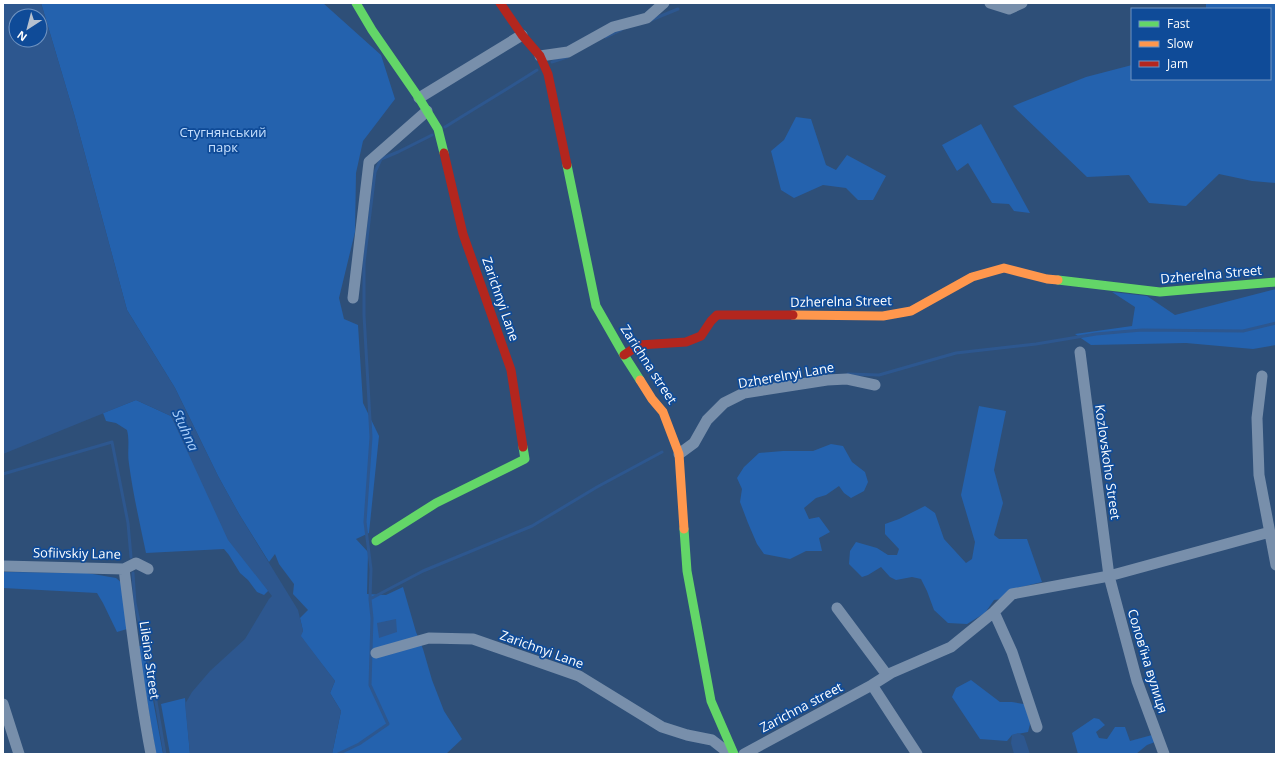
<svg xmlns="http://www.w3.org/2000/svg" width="1279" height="757" font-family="'Open Sans',sans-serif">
  <rect width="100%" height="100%" fill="#2e4f78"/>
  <path fill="#2462ae" d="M 41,3 L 323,3 L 381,55 L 395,99 L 363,141 L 356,173 L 355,232 L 339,298 L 344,319 L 358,325 L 363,403 L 379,436 L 369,533 L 356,539 L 368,552 L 367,594 L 386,595 L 403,587 L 416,632 L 423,649 L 432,680 L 444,711 L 462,739 L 446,754 L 332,754 L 341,711 L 330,693 L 335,681 L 300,636 L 303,631 L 300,618 L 308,610 L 293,594 L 294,584 L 279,564 L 275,554 L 269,562 L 239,514 L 218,476 L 175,388 L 127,310 L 74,114 Z
    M 1206,3 L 1276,3 L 1276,183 L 1252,181 L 1219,174 L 1186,206 L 1149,203 L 1129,175 L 1087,177 L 1013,106 L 1086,77 L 1132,65 L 1132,79 L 1270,79 L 1270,9 L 1206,9 Z
    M 796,117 L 811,119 L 826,165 L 836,170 L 847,155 L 886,176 L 873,200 L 858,200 L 846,188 L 823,185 L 794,198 L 781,190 L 771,151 L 784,140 Z
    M 981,124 L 1030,213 L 1014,211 L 1009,204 L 992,203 L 968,163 L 957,171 L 942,145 Z
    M 1276,289 L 1276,345 L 1253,349 L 1186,343 L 1091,345 L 1075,334 L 1132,326 L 1135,307 L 1112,292 L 1147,296 L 1175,315 Z
    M 136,400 L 171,416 L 266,582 L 268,591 L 264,595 L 257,592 L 248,580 L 240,573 L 229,555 L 224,549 L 146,553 C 140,524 133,494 129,464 C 127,452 130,441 127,430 L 116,423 L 106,421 L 103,413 Z
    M 979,406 L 1006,411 L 994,470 L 1003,503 L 994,535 L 999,539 L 1027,539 L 1042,582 L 1009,590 L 1001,599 L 994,600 L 985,613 L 967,624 L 948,623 L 934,610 L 927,591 L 921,579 L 912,577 L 896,580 L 890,577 L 881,567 L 868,575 L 862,577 L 849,564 L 850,551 L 856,542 L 877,548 L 888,555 L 897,555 L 899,549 L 885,534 L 885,524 L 899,519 L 925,506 L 935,513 L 944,539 L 966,563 L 972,559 L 975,542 L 961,495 Z
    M 831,444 L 843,446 L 852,462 L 865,472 L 868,482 L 864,491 L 851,498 L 844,493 L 839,486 L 826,495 L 816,498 L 804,508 L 809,519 L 819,517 L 830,532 L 819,538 L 822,551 L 806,551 L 790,559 L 764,554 L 757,544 L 748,523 L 740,502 L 742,489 L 737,478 L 744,467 L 759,453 L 783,451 L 813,451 Z
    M 3,572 L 87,573 L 116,578 L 123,584 L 127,629 L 117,632 L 103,603 L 97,593 L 3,588 Z
    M 138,646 L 143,646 L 163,754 L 156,754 Z
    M 971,680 L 1000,702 L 1012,702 L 1029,705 L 1030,724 L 1028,732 L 1012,735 L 1007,741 L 980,739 L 952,697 L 956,688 Z
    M 185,698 L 190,754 L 170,754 L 161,704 Z
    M 1094,718 L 1099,719 L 1105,725 L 1096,732 L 1099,738 L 1107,739 L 1115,727 L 1125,727 L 1130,741 L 1152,735 L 1155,742 L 1147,745 L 1136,754 L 1078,754 L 1072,733 Z"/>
  <path fill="#2d578f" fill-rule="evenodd" d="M 3,3 L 41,3 L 74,114 L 127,310 L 175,388 L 218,476 L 239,514 L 298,610 L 303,631 L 301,636 L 335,681 L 330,693 L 341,711 L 332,754 L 190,754 L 185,704 L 192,692 L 210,671 L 245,639 L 269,599 L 272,596 L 228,540 L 171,416 L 136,400 L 3,454 ZM 16,16 L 40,16 L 40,40 L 16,40 Z
    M 396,619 L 397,632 L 379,638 L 377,623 Z
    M 1018,733 L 1024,736 L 1030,754 L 1014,754 L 1011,743 L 1012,735 Z"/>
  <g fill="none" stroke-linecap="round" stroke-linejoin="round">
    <path stroke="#2d578f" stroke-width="3" d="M 651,20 L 678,9
      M 606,37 L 621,30
      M 552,62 L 567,57
      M 445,127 C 475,108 506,90 537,70
      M 848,374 L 879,375 L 956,353 L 1036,344 L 1096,334 L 1142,330 L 1243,331 L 1276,323
      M 3,474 L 112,442 L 128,523 L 131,557
      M 133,573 L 135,603 L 154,690 L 165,754
      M 370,599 L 371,569 L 365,522 L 371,437 L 364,315 L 364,263 L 375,172 L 381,159 L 398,152 L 432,135
      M 338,754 L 359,744 L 388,724 L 370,685 L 372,618 L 370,599 L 423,571 L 532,526 L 597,487 L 662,452"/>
    <path stroke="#788fab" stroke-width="11" d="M 990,3 L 1009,9 L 1022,3
      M 540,56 L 568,52 L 613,27 L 647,18 L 664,3
      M 419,98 L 522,35
      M 353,298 L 369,162 L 427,111
      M 1080,352 L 1109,576 L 1137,681 L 1164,754
      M 1262,376 L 1257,418 L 1259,475 L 1276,565
      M 679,454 L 694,443 L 707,420 L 724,403 L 744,393 L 827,380 L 847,379 L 875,385
      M 3,566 L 124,569 L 136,563 L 148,569
      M 124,569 C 132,631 139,693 151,754
      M 837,608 L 887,675
      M 994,612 L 1012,652 L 1037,727
      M 376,653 L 429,638 L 473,639 L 579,676 L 662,727 L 687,735 L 712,740 L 730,754
      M 872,685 L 917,754
      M 3,704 L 19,754
      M 744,754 L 872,685 L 891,673 L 951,647 L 994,612 L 1012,594 L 1109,576 L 1270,532"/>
    <path stroke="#63d668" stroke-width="9" d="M 356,3 L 372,30 L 419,98 L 438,129 L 444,153
      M 567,165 L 596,306 L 624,355 L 640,380
      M 1058,280 L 1160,292 L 1276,282
      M 684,529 L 687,571 L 711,701 L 734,754
      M 376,541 L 436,503 L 525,459 L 523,447"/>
    <path stroke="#ff974d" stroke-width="9" d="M 793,315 L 883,316 L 911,311 L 972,277 L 1004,268 L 1047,279 L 1058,280
      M 640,380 L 652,399 L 663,412 L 679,454 L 684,529"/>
    <path stroke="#b3261e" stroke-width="9" d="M 500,3 L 522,35 L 540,56 L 548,74 L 567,165
      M 444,153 L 463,234 L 511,370 L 523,447
      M 624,355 L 639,345 L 686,342 L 701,336 L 711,321 L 717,315 L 793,315"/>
  </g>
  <g text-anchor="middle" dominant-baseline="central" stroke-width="3.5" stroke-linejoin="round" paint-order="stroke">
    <g font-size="13" fill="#c7e0fe" stroke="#0f4b98">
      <text x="223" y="132">Стугнянський<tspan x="223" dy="15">парк</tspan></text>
    </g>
    <g font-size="13" fill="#fff" stroke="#0f4b98">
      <text transform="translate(1211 274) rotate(-5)">Dzherelna Street</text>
      <text transform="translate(501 299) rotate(71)">Zarichnyi Lane</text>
      <text transform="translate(841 301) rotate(-1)">Dzherelna Street</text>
      <text transform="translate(649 364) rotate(57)">Zarichna street</text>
      <text transform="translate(786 375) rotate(-10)">Dzherelnyi Lane</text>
      <text transform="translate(1108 462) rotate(82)">Kozlovskoho Street</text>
      <text transform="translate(77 553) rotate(1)">Sofiivskiy Lane</text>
      <text transform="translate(542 649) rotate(20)">Zarichnyi Lane</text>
      <text transform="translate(150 660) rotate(82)">Lileina Street</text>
      <text transform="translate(1148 661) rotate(73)">Соловʼїна вулиця</text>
      <text transform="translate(801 707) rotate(-28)">Zarichna street</text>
    </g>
    <g font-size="14" font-style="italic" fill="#abd0fb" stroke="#0f4b98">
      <text transform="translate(186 430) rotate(66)">Stuhna</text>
    </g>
  </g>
  <rect width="1279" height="757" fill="none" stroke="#ffffff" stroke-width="8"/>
  <rect x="1131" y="8" width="140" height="72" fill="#0f4b98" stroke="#6f93c1"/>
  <rect x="1139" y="21" width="20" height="6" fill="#63d668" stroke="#6f93c1"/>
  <text x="1167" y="28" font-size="12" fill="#ffffff">Fast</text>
  <rect x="1139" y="41" width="20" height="6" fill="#ff974d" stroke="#6f93c1"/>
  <text x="1167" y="48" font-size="12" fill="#ffffff">Slow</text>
  <rect x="1139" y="61" width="20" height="6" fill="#b3261e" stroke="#6f93c1"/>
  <text x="1167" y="68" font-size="12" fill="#ffffff">Jam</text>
  <g transform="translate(28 28) rotate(216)"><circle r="19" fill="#0f4b98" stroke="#6f93c1"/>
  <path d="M0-3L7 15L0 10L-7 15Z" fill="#b6c1d0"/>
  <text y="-6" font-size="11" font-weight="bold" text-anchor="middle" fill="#ffffff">N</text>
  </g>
</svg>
